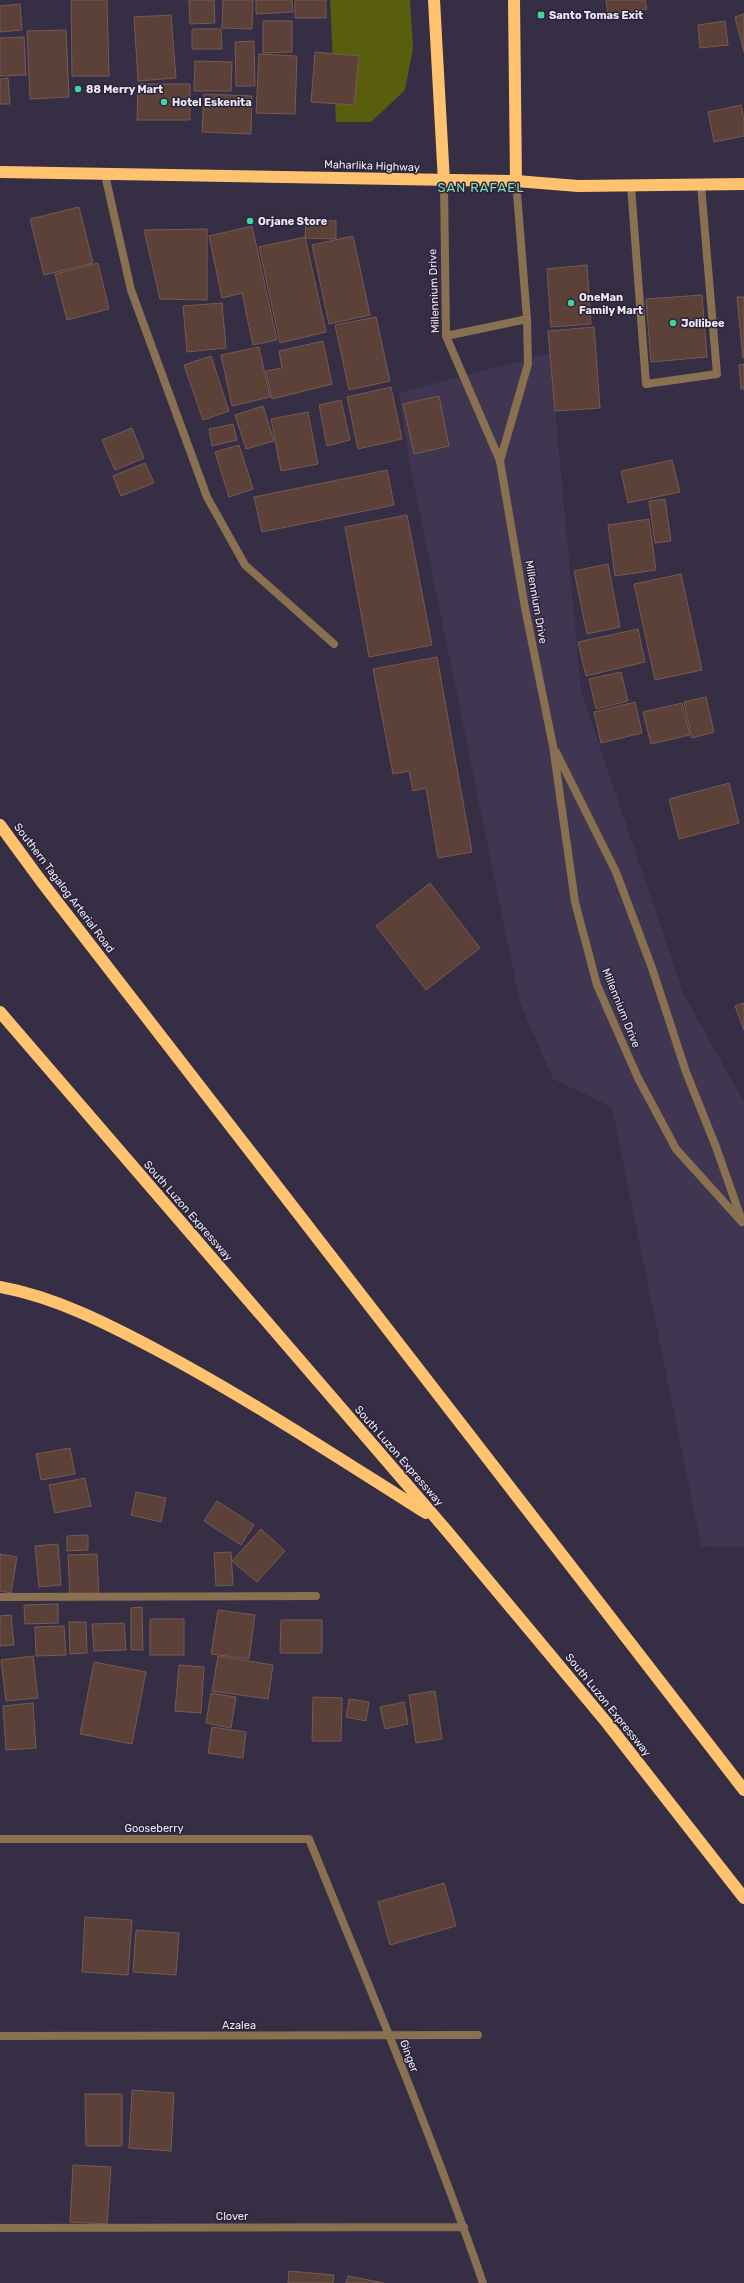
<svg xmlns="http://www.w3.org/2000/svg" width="744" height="2283" font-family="Rubik,sans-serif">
  <rect width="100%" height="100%" fill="#352e44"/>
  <path fill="#403651" d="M 550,353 L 581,691 L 684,995 L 744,1102 L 744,1547 L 701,1546 L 612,1107 L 553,1079 L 520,1003 L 408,455 L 399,393 Z"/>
  <path fill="#585e0e" d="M 330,0 L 410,0 L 413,48 L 405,90 L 371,122 L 336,122 Z"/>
  <path fill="#5c4139" stroke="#775a52" d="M 71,0 L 107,0 L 109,76 L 72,76 Z
    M 189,0 L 214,0 L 215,23 L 190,24 Z
    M 223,0 L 253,0 L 252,29 L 222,28 Z
    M 256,0 L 292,0 L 293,12 L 256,14 Z
    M 295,0 L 326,0 L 326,18 L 295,18 Z
    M 606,0 L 645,0 L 647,9 L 608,15 Z
    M 20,4 L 22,30 L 0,32 L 0,6 Z
    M 744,14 L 744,52 L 735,17 Z
    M 171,15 L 176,78 L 138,81 L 134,17 Z
    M 263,21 L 292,21 L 292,52 L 263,53 Z
    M 725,21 L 728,45 L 700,48 L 698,25 Z
    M 192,29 L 221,29 L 222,49 L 192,49 Z
    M 66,30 L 69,97 L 30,99 L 27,31 Z
    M 24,37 L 26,75 L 0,76 L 0,38 Z
    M 254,41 L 255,86 L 236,86 L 235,42 Z
    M 315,52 L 359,56 L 354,105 L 311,102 Z
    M 259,54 L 297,56 L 295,114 L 256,113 Z
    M 195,61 L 232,62 L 231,91 L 194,91 Z
    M 8,78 L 10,104 L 0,104 L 0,79 Z
    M 138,84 L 190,84 L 190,120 L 137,120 Z
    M 204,94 L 252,96 L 251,134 L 202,132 Z
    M 741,105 L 744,119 L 744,136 L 714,142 L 708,112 Z
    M 79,207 L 93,263 L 44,275 L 30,219 Z
    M 306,220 L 336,221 L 336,239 L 305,238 Z
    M 252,226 L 277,340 L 253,345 L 242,293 L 222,298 L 209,236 Z
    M 207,229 L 207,300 L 160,299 L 144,230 Z
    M 353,236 L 370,315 L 329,324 L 312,245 Z
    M 305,237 L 326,332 L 280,343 L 259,247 Z
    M 98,263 L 109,309 L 67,320 L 55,274 Z
    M 587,265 L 591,324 L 551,327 L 547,269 Z
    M 702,295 L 707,357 L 651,362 L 646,299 Z
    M 737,297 L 744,297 L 744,358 L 743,358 Z
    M 222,303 L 226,348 L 187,352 L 183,306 Z
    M 376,317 L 390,381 L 349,390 L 335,325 Z
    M 594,327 L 600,408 L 555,411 L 548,331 Z
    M 323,341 L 332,384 L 272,399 L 266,371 L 282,368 L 279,351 Z
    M 259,347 L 270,397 L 232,406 L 221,355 Z
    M 211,356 L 229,411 L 203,420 L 184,365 Z
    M 744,364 L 744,389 L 741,389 L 739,365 Z
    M 391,387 L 402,439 L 358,449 L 347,397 Z
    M 439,396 L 449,446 L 414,454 L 403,404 Z
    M 341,400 L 350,440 L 327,446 L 319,405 Z
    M 263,406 L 274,441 L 246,449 L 235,415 Z
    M 308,412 L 318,464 L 281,471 L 271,419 Z
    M 233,424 L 237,440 L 212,446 L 209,429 Z
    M 132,428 L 144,458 L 115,470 L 102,440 Z
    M 239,445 L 253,489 L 229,497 L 215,452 Z
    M 672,460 L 680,492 L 628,503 L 621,471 Z
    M 145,463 L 154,483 L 121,496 L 113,476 Z
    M 387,470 L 394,505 L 262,532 L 254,497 Z
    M 665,499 L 671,541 L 655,543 L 649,501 Z
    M 407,515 L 432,645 L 369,657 L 345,527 Z
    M 649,519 L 656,570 L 615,576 L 608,525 Z
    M 608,564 L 620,627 L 587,634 L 574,571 Z
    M 681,574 L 702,670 L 655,680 L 634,584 Z
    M 638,629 L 645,662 L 586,676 L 578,642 Z
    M 437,657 L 472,852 L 438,858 L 426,788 L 413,791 L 409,771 L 393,774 L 373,669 Z
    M 621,672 L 628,701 L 596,709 L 589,679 Z
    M 706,697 L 714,732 L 692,738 L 684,702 Z
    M 635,702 L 642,733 L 601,743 L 594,712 Z
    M 682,703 L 690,735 L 651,744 L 643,712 Z
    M 729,783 L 739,823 L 679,839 L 669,799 Z
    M 430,883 L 480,948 L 426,990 L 376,926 Z
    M 744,1003 L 744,1030 L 735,1006 Z
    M 70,1448 L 75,1474 L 41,1480 L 36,1454 Z
    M 85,1478 L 91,1506 L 55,1513 L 49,1485 Z
    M 136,1492 L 166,1498 L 161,1522 L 131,1515 Z
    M 217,1501 L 254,1525 L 241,1545 L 204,1521 Z
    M 261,1529 L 285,1551 L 257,1582 L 232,1561 Z
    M 88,1535 L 88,1550 L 67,1551 L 67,1536 Z
    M 58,1544 L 61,1585 L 39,1587 L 35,1546 Z
    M 231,1552 L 233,1585 L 216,1586 L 214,1553 Z
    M 0,1554 L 17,1557 L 11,1593 L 0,1591 Z
    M 97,1554 L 99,1595 L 70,1597 L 68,1555 Z
    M 58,1604 L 58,1623 L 25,1624 L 24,1605 Z
    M 142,1607 L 143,1650 L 131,1650 L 131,1608 Z
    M 218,1610 L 255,1615 L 249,1659 L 211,1654 Z
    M 11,1615 L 14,1645 L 0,1646 L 0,1616 Z
    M 150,1619 L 184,1619 L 184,1655 L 150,1655 Z
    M 281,1620 L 322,1620 L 322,1653 L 280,1653 Z
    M 69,1622 L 86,1622 L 87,1653 L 70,1654 Z
    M 124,1623 L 126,1650 L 94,1651 L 92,1624 Z
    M 64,1626 L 66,1655 L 36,1656 L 35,1627 Z
    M 33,1656 L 38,1698 L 6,1701 L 1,1660 Z
    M 218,1656 L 273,1665 L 268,1699 L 212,1691 Z
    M 94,1662 L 146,1672 L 132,1744 L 80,1734 Z
    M 179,1665 L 204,1667 L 201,1713 L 175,1711 Z
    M 435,1691 L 442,1739 L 416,1743 L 409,1695 Z
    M 211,1693 L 236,1697 L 231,1728 L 206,1723 Z
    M 313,1697 L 342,1698 L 341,1741 L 312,1741 Z
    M 349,1699 L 369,1702 L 366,1721 L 346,1717 Z
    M 404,1702 L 408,1724 L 385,1729 L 380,1707 Z
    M 33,1703 L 36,1748 L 6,1750 L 3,1706 Z
    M 212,1727 L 246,1732 L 243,1758 L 208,1753 Z
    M 444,1883 L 456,1926 L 390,1945 L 378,1902 Z
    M 85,1917 L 132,1920 L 128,1975 L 82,1972 Z
    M 136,1930 L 179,1933 L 176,1975 L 133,1972 Z
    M 132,2090 L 174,2093 L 171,2151 L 129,2148 Z
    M 85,2094 L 122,2094 L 122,2146 L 86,2146 Z
    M 73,2165 L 111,2167 L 107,2224 L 70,2222 Z
    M 289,2271 L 334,2275 L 333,2283 L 288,2283 Z
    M 348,2276 L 384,2283 L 346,2283 Z"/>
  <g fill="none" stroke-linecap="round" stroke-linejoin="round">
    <path stroke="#887050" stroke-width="8" d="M 105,175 L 131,290 L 207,497 L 245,565 L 334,644
      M 631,186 L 646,384 L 717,374 L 701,185"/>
    <path stroke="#887050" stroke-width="8" d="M 444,182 L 446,336 L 500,461 L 525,608 L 553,746 L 575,902 L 597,985 L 638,1078 L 676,1149 L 742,1222
      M 446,336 L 527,319
      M 500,461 L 528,364 L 527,319 L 516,181
      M 556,752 L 616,872 L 652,968 L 686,1072 L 716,1147 L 741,1218
      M 0,1597 L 316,1596
      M 0,1839 L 309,1839 C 369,1986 431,2133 483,2283
      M 0,2036 L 478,2035
      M 0,2228 L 464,2227"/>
    <path stroke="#ffc36f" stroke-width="12" d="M 434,0 L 444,182
      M 514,0 L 516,181
      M 0,172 L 516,181 L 578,186 L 744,184
      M 0,825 L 41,881 L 744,1790
      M 0,1012 L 447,1531 L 607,1723 L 744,1898
      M 0,1287 C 55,1297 108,1324 157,1350 C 249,1399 337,1457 426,1513"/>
  </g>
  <g fill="#43d4a0" stroke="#2b2439" stroke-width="1.5">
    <rect x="537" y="11" width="8" height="8" rx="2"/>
    <circle cx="78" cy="89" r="4"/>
    <circle cx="164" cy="102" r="4"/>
    <circle cx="250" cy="221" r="4"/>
    <circle cx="571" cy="303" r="4"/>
    <circle cx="673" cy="323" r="4"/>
  </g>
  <g text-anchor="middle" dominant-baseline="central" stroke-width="3" stroke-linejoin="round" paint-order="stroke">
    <g font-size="11" font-weight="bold" fill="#ede9f7" stroke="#2b2439" text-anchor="start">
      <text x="549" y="15">Santo Tomas Exit</text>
      <text x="86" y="89">88 Merry Mart</text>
      <text x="172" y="102">Hotel Eskenita</text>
      <text x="258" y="221">Orjane Store</text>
      <text x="579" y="297">OneMan<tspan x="579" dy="13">Family Mart</tspan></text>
      <text x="681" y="323">Jollibee</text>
    </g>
    <g font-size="11" fill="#ede9f7" stroke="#2b2439">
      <text transform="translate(372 166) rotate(2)">Maharlika Highway</text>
      <text transform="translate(434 291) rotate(-92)">Millennium Drive</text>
      <text transform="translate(536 602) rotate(80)">Millennium Drive</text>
      <text transform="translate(64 888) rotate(53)">Southern Tagalog Arterial Road</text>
      <text transform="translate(621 1008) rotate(68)">Millennium Drive</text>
      <text transform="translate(188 1211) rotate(49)">South Luzon Expressway</text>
      <text transform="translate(399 1456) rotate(49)">South Luzon Expressway</text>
      <text transform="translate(608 1705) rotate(51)">South Luzon Expressway</text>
      <text x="154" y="1828">Gooseberry</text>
      <text x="239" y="2025">Azalea</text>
      <text transform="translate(409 2056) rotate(69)">Ginger</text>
      <text x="232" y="2216">Clover</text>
    </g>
    <g font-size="13" letter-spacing="1" fill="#85dcb6" stroke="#2b2439">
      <text x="481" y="187">SAN RAFAEL</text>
    </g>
  </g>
</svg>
